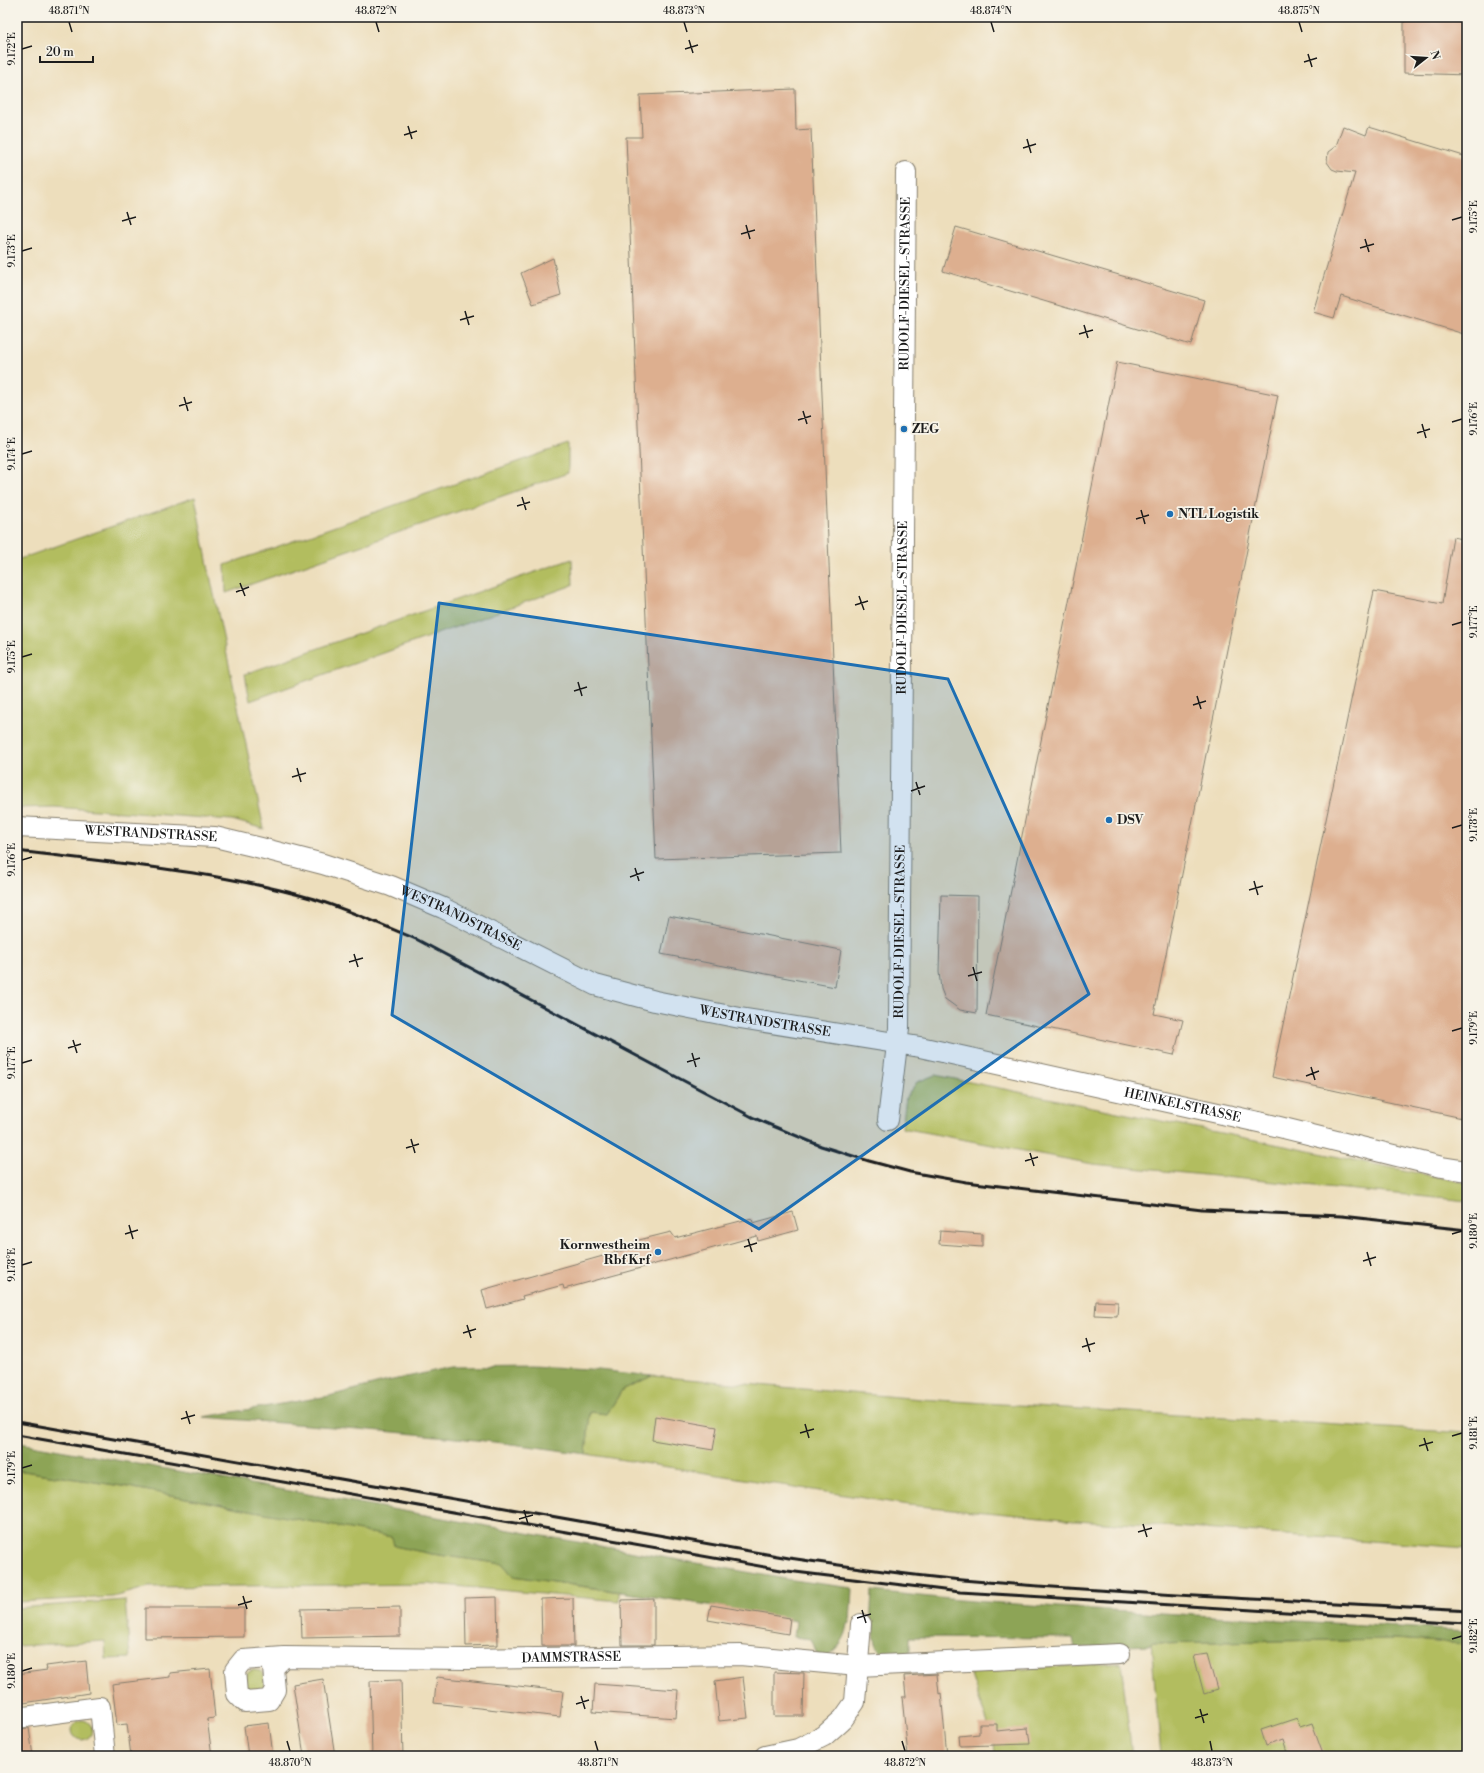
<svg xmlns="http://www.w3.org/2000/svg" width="1484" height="1773" font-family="'Libre Bodoni',serif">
  <rect width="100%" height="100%" fill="#f7f3e8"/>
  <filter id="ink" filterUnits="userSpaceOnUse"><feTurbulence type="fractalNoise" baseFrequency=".025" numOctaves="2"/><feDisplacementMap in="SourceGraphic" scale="8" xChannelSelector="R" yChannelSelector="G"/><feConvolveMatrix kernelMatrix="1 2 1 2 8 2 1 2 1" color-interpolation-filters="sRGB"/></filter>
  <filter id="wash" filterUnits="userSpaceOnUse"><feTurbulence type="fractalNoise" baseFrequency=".012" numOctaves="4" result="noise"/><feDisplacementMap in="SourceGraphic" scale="16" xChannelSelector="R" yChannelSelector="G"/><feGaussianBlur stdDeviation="0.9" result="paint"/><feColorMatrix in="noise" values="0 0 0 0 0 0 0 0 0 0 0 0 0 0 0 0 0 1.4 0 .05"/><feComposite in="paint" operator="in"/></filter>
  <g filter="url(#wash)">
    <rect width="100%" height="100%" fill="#eddebc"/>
    <path fill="#b2bd5f" stroke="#676c3e" d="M 568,444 L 568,473 L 226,593 L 225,565 Z
      M 195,497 L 209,571 L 264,829 L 232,820 L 54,807 L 17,808 L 17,560 Z
      M 572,559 L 573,585 L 250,701 L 245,674 Z
      M 935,1075 L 1467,1183 L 1467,1201 L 1093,1164 L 902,1128 L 906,1097 L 917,1082 Z
      M 652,1376 L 921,1399 L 1467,1433 L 1467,1548 L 1063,1519 L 908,1505 L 586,1454 L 590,1412 L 607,1414 L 622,1390 Z
      M 17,1470 L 128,1487 L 393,1537 L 395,1546 L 432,1554 L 503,1564 L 513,1576 L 619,1592 L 619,1601 L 433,1584 L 149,1587 L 113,1597 L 17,1602 Z
      M 125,1600 L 130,1658 L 106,1659 L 105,1641 L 17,1646 L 17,1608 Z
      M 1395,1639 L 1467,1644 L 1467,1756 L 1161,1756 L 1151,1643 Z
      M 1121,1662 L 1132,1756 L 995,1756 L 994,1742 L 970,1673 Z
      M244 1681a11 11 0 1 1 22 0a11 11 0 1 1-22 0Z
      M72 1730a10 10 0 1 1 20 0a10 10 0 1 1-20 0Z"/>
    <path fill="#8da456" stroke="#546039" d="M 531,1366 L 590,1369 L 652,1376 L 622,1390 L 607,1414 L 590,1412 L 586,1454 C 459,1435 331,1427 203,1417 L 329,1396 L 388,1381 L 453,1367 Z
      M 20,1443 L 786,1579 L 852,1588 L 850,1623 L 848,1624 C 846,1639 839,1647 827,1656 L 817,1655 L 811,1639 L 794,1637 L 796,1621 L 715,1606 L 513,1576 L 503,1564 L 432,1554 L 394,1546 L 392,1537 L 128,1487 L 17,1470 Z
      M 872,1591 L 959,1600 L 1059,1607 L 1467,1631 L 1467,1644 L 1395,1639 L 1151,1643 L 1151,1645 L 1075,1648 L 1073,1638 L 910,1637 L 910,1654 C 883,1656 876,1657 873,1626 L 870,1626 Z"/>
    <g id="blocks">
      <path fill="#ddaf8f" d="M 1404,17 L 1467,17 L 1467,75 L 1404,73 Z
        M 795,89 L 796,130 L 811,129 L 841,853 L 656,859 L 626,137 L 642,137 L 640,95 Z
        M 1343,126 L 1366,135 L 1369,127 L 1467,157 L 1467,335 L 1341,296 L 1334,318 L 1313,312 L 1355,173 L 1337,171 L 1332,169 L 1327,162 L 1328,152 L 1336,146 Z
        M 956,227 L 1204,300 L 1191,345 L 943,271 Z
        M 553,258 L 561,295 L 533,304 L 521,273 Z
        M 1117,362 L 1278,395 L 1154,1014 L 1183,1020 L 1174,1055 L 986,1015 Z
        M 1453,537 L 1467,540 L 1467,1119 L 1272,1077 L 1374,591 L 1442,604 Z
        M 941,895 L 978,896 L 977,1013 L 960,1010 L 952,1004 L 945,999 L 941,989 L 939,972 Z
        M 669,916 L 841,950 L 835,987 L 661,954 Z
        M 793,1212 L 798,1230 L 758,1241 L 757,1236 L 564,1289 L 563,1285 L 522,1296 L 523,1299 L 487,1309 L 482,1290 L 635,1247 L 635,1241 L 671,1232 L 675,1238 L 752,1218 L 753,1223 Z
        M 940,1231 L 982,1234 L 982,1247 L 939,1244 Z
        M 1096,1301 L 1118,1302 L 1117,1316 L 1095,1315 Z
        M 655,1416 L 717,1427 L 713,1450 L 652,1440 Z
        M 497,1597 L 498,1645 L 466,1646 L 465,1598 Z
        M 573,1598 L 574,1646 L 542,1646 L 541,1599 Z
        M 654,1599 L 654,1645 L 622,1645 L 621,1600 Z
        M 711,1605 L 790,1618 L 788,1634 L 708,1620 Z
        M 400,1607 L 400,1636 L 302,1638 L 301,1609 Z
        M 145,1608 L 244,1608 L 244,1637 L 145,1638 Z
        M 1207,1654 L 1217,1690 L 1204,1694 L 1194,1656 Z
        M 86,1661 L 89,1693 L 17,1704 L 17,1674 L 47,1670 L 46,1666 Z
        M 210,1669 L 215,1718 L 207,1719 L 212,1756 L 131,1756 L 127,1724 L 117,1725 L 112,1684 L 170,1677 L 170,1673 Z
        M 774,1672 L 804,1673 L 803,1716 L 774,1716 Z
        M 937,1674 L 939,1694 L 941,1693 L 947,1756 L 908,1756 L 902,1697 L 906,1697 L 904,1676 Z
        M 437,1677 L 563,1691 L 560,1717 L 434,1703 Z
        M 743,1677 L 748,1718 L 719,1721 L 715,1681 Z
        M 323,1679 L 335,1756 L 304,1756 L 293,1684 Z
        M 401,1680 L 403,1756 L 372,1756 L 370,1681 Z
        M 595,1684 L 678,1690 L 676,1718 L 593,1712 Z
        M 1297,1718 L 1300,1727 L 1312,1723 L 1324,1756 L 1289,1756 L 1284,1740 L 1266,1746 L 1261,1730 Z
        M 269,1723 L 273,1756 L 248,1756 L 244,1726 Z
        M 979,1724 L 997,1724 L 997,1731 L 1028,1728 L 1030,1744 L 960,1746 L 959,1736 L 979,1734 Z
        M 29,1728 L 33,1756 L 17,1756 L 17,1729 Z"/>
    </g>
  </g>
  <g filter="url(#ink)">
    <use href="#blocks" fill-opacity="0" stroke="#847d6c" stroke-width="1"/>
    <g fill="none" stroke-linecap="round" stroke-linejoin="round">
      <defs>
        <g id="street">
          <path id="s1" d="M 17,827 L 215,837 L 261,848 L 323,864 L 391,886 L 443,908 L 595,985 L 655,1001 L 740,1018 L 920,1047 L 1263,1123 L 1442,1167 L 1467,1171"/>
          <path id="s2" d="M 888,1120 L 899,1028 L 906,172"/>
          <path id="s3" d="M 284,1657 L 273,1668 L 275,1690 L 269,1700 L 245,1702 L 237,1694 L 235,1670 L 243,1660 L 284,1657 L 467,1659 L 740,1655 L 858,1666 L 1120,1654"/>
          <path d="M 17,1718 L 100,1707 L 105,1756"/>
          <path d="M 765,1756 L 798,1749 L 824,1736 L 843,1719 L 855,1702 L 861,1624"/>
        </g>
      </defs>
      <use href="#street" stroke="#847d6c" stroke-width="22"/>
      <use href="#street" stroke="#fff" stroke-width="20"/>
      <path stroke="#1c1c1c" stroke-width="3" d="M 17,851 C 116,863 217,871 314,899 C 349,910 382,925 416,939 L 754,1118 L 821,1146 L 869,1161 L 910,1172 L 966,1182 L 1202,1210 L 1341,1216 L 1467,1230
        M 17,1422 L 789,1558 C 846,1566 904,1575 962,1580 C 1130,1594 1299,1601 1467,1610
        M 17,1435 L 787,1571 L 960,1592 L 1467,1623"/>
    </g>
  </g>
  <path fill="#1f6fb2" fill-opacity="0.2" stroke="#1f6fb2" stroke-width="3" stroke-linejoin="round" d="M 439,603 L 948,679 L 1089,994 L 759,1229 L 392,1015 Z"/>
  <path fill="none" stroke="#1c1c1c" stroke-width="1.5" d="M 69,22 L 72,32M 376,22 L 379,32M 684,22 L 687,32M 991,22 L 994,32M 1299,22 L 1302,32M 689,40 L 693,53M 22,49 L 32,46M 685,49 L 698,45M 1308,54 L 1312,67M 1304,62 L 1317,58M 408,126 L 412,139M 404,135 L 417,131M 1027,139 L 1031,153M 1023,148 L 1036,144M 127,212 L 131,225M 1452,220 L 1462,217M 122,221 L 136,217M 746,225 L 750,239M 741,234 L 755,230M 1365,239 L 1369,252M 1360,248 L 1374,244M 22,251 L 32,248M 465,311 L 469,325M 460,320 L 474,316M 1084,325 L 1088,338M 1079,334 L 1093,330M 184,397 L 188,411M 179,406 L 192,402M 803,411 L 807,424M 798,420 L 811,416M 1452,422 L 1462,419M 1422,424 L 1426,438M 1417,433 L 1430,429M 22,454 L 32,451M 522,497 L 526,510M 517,506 L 530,502M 1141,510 L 1145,524M 1136,519 L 1149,515M 240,583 L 245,596M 236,592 L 249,587M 859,596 L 864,610M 855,605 L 868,601M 1452,625 L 1462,622M 22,657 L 32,654M 578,682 L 582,696M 574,691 L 587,687M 1197,696 L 1201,709M 1193,705 L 1206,701M 297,768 L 301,782M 292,777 L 306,773M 916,782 L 920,795M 911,791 L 925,786M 1452,828 L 1462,825M 22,860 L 32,857M 635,868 L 639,881M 630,877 L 644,872M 1254,881 L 1258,895M 1249,890 L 1263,886M 354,954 L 358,967M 349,962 L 363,958M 973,967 L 977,981M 968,976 L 982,972M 1452,1031 L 1462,1028M 73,1040 L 77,1053M 68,1048 L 81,1044M 692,1053 L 696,1067M 687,1062 L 700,1058M 22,1063 L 32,1060M 1311,1067 L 1315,1080M 1306,1076 L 1319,1071M 411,1139 L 415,1153M 406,1148 L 419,1144M 1030,1153 L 1034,1166M 1025,1161 L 1038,1157M 129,1225 L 133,1239M 125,1234 L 138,1230M 1452,1234 L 1462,1231M 748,1239 L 752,1252M 744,1247 L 757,1243M 1367,1252 L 1371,1266M 1363,1261 L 1376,1257M 22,1265 L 32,1262M 467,1325 L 471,1338M 463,1333 L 476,1329M 1086,1338 L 1090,1352M 1082,1347 L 1095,1343M 186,1411 L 190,1424M 181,1419 L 195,1415M 805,1424 L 809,1438M 800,1433 L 814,1429M 1452,1436 L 1462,1433M 1424,1438 L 1428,1451M 1419,1446 L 1433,1442M 22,1468 L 32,1465M 524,1510 L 528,1524M 519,1519 L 533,1515M 1143,1524 L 1147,1537M 1138,1532 L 1152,1528M 243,1596 L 247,1609M 238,1605 L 252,1601M 862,1610 L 866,1623M 857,1618 L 871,1614M 1452,1639 L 1462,1636M 22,1671 L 32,1668M 581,1696 L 585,1709M 576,1704 L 589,1700M 1200,1709 L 1204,1723M 1195,1718 L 1208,1714M 287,1741 L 290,1751M 595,1741 L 598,1751M 902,1741 L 905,1751M 1210,1741 L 1212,1751"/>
  <g fill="#1f6fb2" stroke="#f7f3e8" stroke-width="1.5">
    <circle cx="904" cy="429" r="4"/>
    <circle cx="1170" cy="514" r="4"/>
    <circle cx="1109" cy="820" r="4"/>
    <circle cx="658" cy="1252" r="4"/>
  </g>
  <g text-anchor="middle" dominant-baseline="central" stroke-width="3.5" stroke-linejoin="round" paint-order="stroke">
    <g font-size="13" fill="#1c1c1c" stroke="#f7f3e8">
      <text stroke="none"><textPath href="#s2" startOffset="837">RUDOLF-DIESEL-STRASSE</textPath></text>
      <text stroke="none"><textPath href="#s2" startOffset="513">RUDOLF-DIESEL-STRASSE</textPath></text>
      <text stroke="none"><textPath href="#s1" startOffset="134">WESTRANDSTRASSE</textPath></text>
      <text stroke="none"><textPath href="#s1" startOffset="458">WESTRANDSTRASSE</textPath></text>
      <text stroke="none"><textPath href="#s2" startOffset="189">RUDOLF-DIESEL-STRASSE</textPath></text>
      <text stroke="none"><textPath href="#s1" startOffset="782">WESTRANDSTRASSE</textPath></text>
      <text stroke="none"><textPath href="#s1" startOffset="1208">HEINKELSTRASSE</textPath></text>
      <text stroke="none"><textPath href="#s3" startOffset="450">DAMMSTRASSE</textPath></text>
    </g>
    <g font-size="13" font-weight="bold" fill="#1c1c1c" stroke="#f7f3e8" text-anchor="start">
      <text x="912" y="429">ZEG</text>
      <text x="1178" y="514">NTL Logistik</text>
      <text x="1117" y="820">DSV</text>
      <text x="650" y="1245" text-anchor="end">Kornwestheim<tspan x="650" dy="15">Rbf Krf</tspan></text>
    </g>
  </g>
  <rect width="1484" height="1773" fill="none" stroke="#f7f3e8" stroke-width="44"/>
  <g transform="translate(1426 58) rotate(73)" stroke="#f7f3e8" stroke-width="3" paint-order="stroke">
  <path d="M0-3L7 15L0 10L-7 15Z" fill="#1c1c1c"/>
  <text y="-6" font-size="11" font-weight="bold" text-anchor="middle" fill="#1c1c1c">N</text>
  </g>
  <path d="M40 56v6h53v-6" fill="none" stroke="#1c1c1c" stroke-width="2"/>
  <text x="46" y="56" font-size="12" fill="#1c1c1c" stroke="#f7f3e8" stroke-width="3" paint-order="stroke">20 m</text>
  <rect x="22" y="22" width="1440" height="1729" fill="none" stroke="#1c1c1c" stroke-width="1.5"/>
  <g font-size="10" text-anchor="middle" fill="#1c1c1c">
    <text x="69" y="14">48.871°N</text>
    <text x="376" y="14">48.872°N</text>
    <text x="684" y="14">48.873°N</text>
    <text x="991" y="14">48.874°N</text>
    <text x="1299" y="14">48.875°N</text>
    <text transform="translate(11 49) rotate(-90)" y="4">9.172°E</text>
    <text transform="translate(1473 217) rotate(-90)" y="4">9.175°E</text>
    <text transform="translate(11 251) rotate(-90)" y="4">9.173°E</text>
    <text transform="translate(1473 419) rotate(-90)" y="4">9.176°E</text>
    <text transform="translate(11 454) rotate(-90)" y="4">9.174°E</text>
    <text transform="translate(1473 622) rotate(-90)" y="4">9.177°E</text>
    <text transform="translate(11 657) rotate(-90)" y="4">9.175°E</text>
    <text transform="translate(1473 825) rotate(-90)" y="4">9.178°E</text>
    <text transform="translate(11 860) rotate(-90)" y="4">9.176°E</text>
    <text transform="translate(1473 1028) rotate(-90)" y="4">9.179°E</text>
    <text transform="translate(11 1063) rotate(-90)" y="4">9.177°E</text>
    <text transform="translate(1473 1231) rotate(-90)" y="4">9.180°E</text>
    <text transform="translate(11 1265) rotate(-90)" y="4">9.178°E</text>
    <text transform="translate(1473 1433) rotate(-90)" y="4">9.181°E</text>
    <text transform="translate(11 1468) rotate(-90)" y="4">9.179°E</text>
    <text transform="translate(1473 1636) rotate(-90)" y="4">9.182°E</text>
    <text transform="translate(11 1671) rotate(-90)" y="4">9.180°E</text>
    <text x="290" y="1766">48.870°N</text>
    <text x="598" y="1766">48.871°N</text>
    <text x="905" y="1766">48.872°N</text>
    <text x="1212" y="1766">48.873°N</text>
  </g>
</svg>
